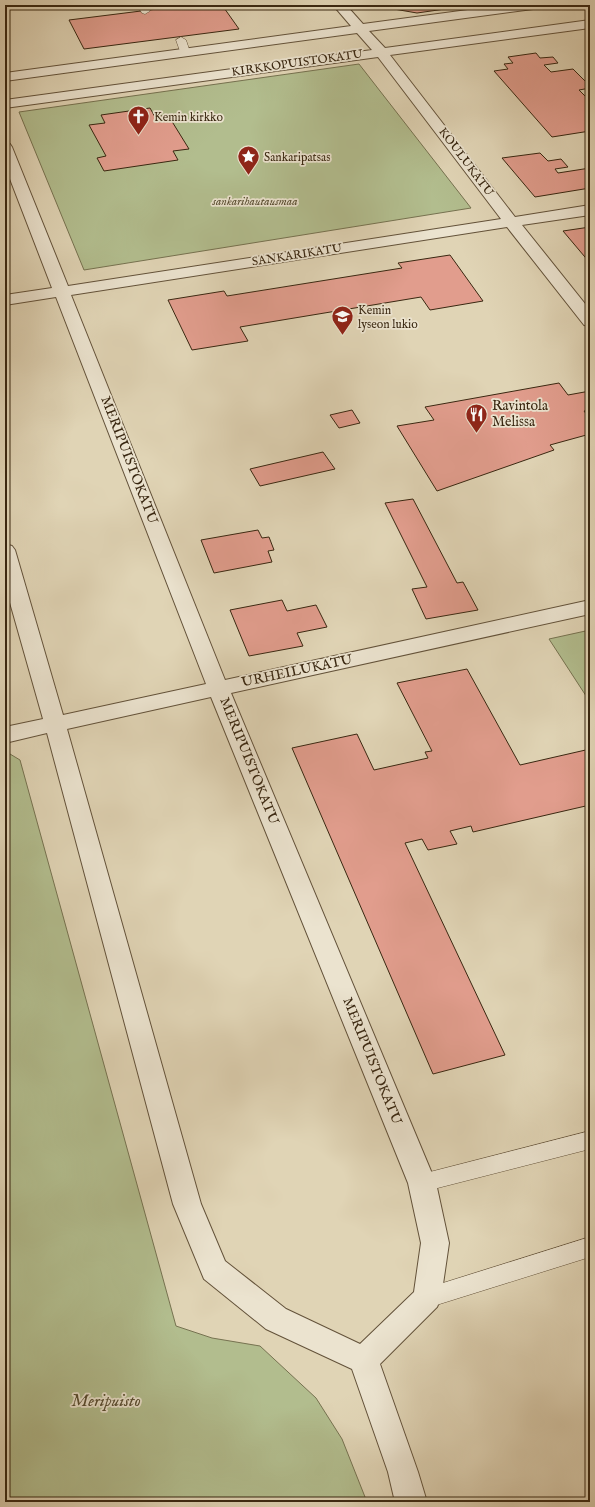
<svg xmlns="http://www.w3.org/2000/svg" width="595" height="1507" font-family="'IM FELL English',serif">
  <rect width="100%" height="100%" fill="#e0d4b5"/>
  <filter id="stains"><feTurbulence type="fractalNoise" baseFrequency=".005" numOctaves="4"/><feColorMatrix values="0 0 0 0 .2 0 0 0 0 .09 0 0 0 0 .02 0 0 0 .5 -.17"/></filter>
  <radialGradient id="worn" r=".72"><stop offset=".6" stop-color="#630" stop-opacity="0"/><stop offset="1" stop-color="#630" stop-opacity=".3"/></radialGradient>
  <path fill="#b2bd8e" stroke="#767250" d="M 359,64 L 471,208 L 84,270 L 19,112 Z
    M 590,630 L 590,702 L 549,639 Z
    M 10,754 L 20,760 L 176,1326 L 212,1338 L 260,1346 L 316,1398 L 342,1439 L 367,1502 L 5,1502 L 5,755 Z"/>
  <path fill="#e19d8d" stroke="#392711" d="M 189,5 L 222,5 L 239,29 L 84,49 L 69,20 Z
    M 385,5 L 473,5 L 417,13 L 388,8 Z
    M 536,53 L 540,58 L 553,57 L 558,63 L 544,65 L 551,72 L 573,69 L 590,86 L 590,88 L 579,90 L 586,97 L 590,97 L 590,131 L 552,137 L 494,71 L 508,69 L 504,64 L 513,63 L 508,57 Z
    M 150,108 L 155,117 L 168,115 L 189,149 L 173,151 L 178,160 L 104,171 L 97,158 L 106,156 L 89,125 L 105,123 L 101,115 Z
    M 540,153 L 548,161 L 561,159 L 568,167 L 555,169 L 558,173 L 590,168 L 590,188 L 535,197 L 502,158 Z
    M 590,227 L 590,263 L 563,231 Z
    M 450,255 L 483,301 L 430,310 L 421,297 L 240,327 L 248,341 L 192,350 L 168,300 L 224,291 L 227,296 L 402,268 L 398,263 Z
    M 559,383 L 568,395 L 590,391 L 590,410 L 584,411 L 590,419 L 590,434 L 550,445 L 554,450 L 437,491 L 397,426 L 434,420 L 425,407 Z
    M 352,410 L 360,423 L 339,428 L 330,415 Z
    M 323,452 L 335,469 L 260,486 L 250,469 Z
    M 413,499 L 457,583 L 463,582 L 478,610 L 426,619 L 412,589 L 427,587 L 385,503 Z
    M 258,530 L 262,538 L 269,537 L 274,550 L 268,551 L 272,562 L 214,573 L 201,540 Z
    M 282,600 L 287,611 L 316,605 L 327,627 L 297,633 L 303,646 L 249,656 L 230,610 Z
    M 467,669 L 520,765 L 590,749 L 590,805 L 473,832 L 471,826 L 450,831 L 457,844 L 428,850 L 422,839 L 405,843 L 505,1055 L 433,1074 L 292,748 L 357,734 L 374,770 L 428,758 L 425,752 L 432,751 L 397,683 Z"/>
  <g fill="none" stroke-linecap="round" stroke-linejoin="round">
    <defs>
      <path id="service" d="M 137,5 L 147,5 L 150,11 L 145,14 L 142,13 Z
        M 181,37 L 186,40 L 190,52 L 189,54 L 181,54 L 176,40 Z
        M 590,1131 L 590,1149 L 422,1192 L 415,1190 L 411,1183 L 415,1176 L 422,1174 Z
        M 590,1237 L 590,1257 L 427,1308 L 419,1305 L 416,1298 L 419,1291 L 427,1288 Z"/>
      <path id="minor" d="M 333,5 L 346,5 L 363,24 L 505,5 L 539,5 L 533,9 L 369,31 L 385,48 L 590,20 L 590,28 L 390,55 L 515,217 L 590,205 L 590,215 L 522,225 L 590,310 L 590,326 L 584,325 L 507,227 L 71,295 L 225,680 L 590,600 L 590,614 L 231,693 L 436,1183 L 449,1243 L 441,1298 L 437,1307 L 380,1364 L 418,1472 L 427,1502 L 395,1502 L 388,1472 L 352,1369 L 266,1329 L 204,1279 L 173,1204 L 47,733 L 5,743 L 5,727 L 43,719 L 5,585 L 5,544 L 12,546 L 15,550 L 63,715 L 206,684 L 56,297 L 5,305 L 5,295 L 52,288 L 5,166 L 5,143 L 10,144 L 12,147 L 68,286 L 501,219 L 378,57 L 5,108 L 5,100 L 372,50 L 357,33 L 5,81 L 5,73 L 351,26 ZM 211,697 L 408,1183 L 421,1243 L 414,1292 L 360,1344 L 286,1309 L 225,1261 L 201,1204 L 67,729 Z"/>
    </defs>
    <use href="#service" stroke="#63523a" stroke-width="1"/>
    <use href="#minor" stroke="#63523a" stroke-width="2"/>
    <use href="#service" fill="#ebe3cf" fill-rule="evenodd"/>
    <use href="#minor" fill="#ebe3cf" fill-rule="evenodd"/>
  </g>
  <defs>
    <symbol id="church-pin" viewBox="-11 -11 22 30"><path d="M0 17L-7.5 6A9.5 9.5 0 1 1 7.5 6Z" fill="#8f2418" stroke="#ebe3cf"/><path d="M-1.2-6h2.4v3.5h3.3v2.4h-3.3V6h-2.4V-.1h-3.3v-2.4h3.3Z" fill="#fff"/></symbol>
    <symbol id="sight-pin" viewBox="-11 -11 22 30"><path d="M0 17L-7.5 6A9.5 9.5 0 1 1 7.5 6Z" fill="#8f2418" stroke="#ebe3cf"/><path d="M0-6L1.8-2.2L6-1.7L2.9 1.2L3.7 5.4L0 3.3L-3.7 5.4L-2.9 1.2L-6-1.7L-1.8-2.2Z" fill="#fff"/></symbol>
    <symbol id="school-pin" viewBox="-11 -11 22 30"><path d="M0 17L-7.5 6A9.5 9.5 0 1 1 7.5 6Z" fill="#8f2418" stroke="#ebe3cf"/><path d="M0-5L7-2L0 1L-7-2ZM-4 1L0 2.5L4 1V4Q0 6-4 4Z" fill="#fff"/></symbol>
    <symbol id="restaurant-pin" viewBox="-11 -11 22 30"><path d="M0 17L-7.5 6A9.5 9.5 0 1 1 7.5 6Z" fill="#8f2418" stroke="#ebe3cf"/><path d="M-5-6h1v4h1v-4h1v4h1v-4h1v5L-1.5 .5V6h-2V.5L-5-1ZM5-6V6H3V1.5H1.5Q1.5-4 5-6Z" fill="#fff"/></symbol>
  </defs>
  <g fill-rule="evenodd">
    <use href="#church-pin" x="126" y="104" width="25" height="34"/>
    <use href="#sight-pin" x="236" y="144" width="25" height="34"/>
    <use href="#school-pin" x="330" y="304" width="25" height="34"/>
    <use href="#restaurant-pin" x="464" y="402" width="25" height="34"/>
  </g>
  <g text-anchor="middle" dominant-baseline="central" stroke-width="3.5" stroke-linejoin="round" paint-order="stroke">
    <g font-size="12" fill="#392711" stroke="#ebe3cf">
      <text transform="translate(297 63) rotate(-8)">KIRKKOPUISTOKATU</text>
      <text transform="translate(466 162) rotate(53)">KOULUKATU</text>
      <text transform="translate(297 255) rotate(-9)">SANKARIKATU</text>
    </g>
    <g font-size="12" fill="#392711" stroke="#ebe3cf" text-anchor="start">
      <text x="154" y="117">Kemin kirkko</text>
      <text x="264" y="157">Sankaripatsas</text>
      <text x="358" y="310">Kemin<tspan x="358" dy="14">lyseon lukio</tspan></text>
    </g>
    <g font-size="12" font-style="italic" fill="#574c30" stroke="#ebe3cf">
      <text x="255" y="201">sankarihautausmaa</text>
    </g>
    <g font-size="14" fill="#392711" stroke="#ebe3cf" text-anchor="start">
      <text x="492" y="406">Ravintola<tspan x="492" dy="16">Melissa</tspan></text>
    </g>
    <g font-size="14" fill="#392711" stroke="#ebe3cf">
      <text transform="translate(129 460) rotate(69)">MERIPUISTOKATU</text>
      <text transform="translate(297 671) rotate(-12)">URHEILUKATU</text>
      <text transform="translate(249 761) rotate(68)">MERIPUISTOKATU</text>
      <text transform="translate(372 1061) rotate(68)">MERIPUISTOKATU</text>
    </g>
    <g font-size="17" font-style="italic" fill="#574c30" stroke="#ebe3cf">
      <text x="106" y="1401">Meripuisto</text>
    </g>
  </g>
  <rect width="595" height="1507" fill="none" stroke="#e0d4b5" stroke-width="20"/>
  <rect x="6" y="6" width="583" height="1495" fill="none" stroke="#392711" stroke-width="2"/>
  <rect x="10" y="10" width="575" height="1487" fill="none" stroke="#392711"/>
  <rect width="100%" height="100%" filter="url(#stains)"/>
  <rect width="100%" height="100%" fill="url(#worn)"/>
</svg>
